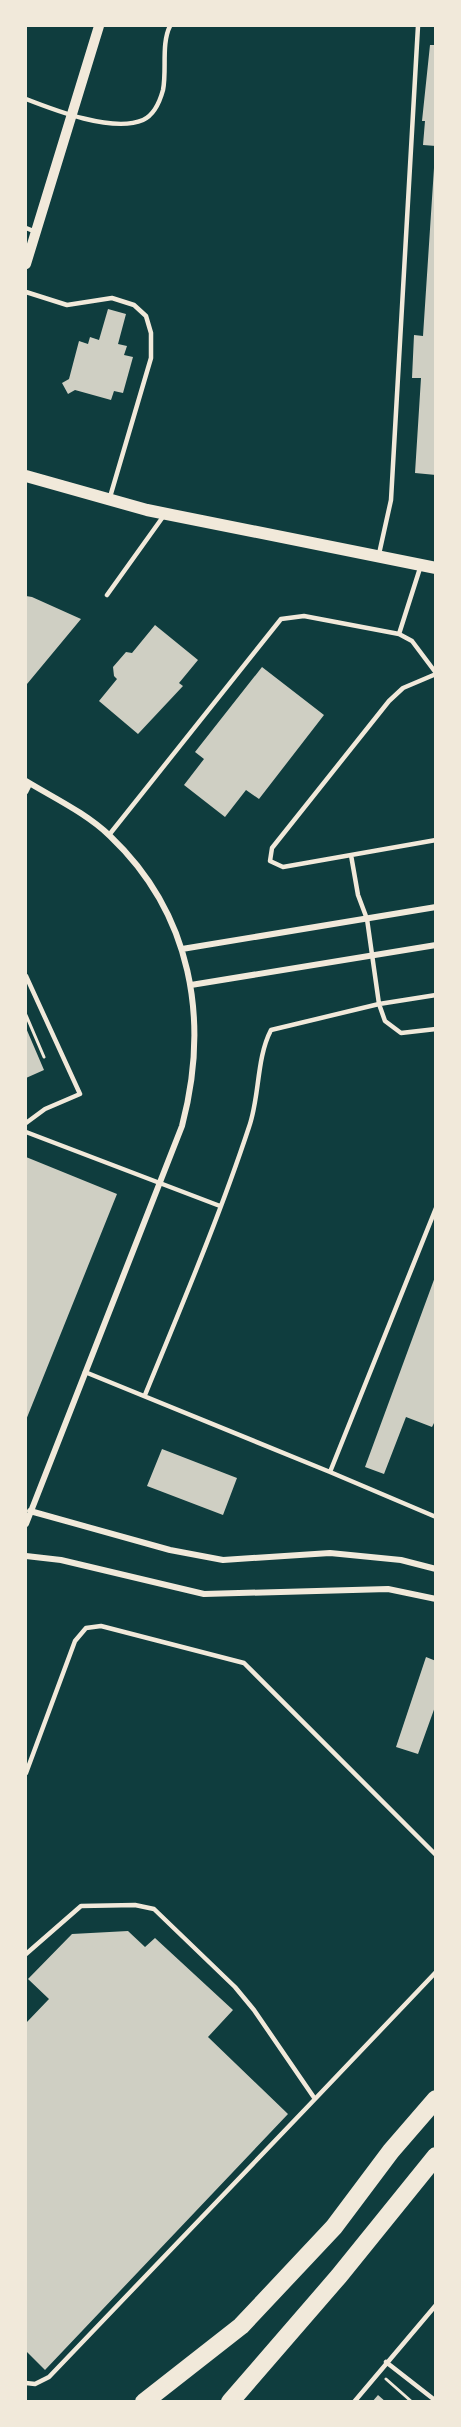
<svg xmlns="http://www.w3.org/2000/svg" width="461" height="2427" font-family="'Space Grotesk',sans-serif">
  <rect width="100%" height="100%" fill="#0f3d3e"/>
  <path fill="#cfcfc3" d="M 430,45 L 436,45 L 436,146 L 423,145 L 425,121 L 422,121 Z
    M 434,168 L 436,168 L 436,475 L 415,473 L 421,378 L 412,378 L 414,335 L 423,336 Z
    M 108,309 L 126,314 L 118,344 L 127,346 L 124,355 L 133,357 L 123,393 L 114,391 L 111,400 L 75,390 L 68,394 L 62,383 L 69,379 L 79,341 L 88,344 L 90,337 L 99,340 Z
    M 26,596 L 32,597 L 81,619 L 27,684 Z
    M 155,625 L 198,660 L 179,683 L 183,686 L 138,734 L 99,701 L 117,679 L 114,676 L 113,667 L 126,652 L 132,653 Z
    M 262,667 L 324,715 L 259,799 L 246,790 L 225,817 L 184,785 L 204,759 L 195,752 Z
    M 26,1028 L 44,1070 L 26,1078 Z
    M 26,1157 L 117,1194 L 26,1420 Z
    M 435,1277 L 436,1419 L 432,1427 L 406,1417 L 384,1474 L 365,1467 Z
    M 162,1449 L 237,1478 L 223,1515 L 147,1486 Z
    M 426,1657 L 436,1661 L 436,1704 L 418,1754 L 396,1747 Z
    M 128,1931 L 145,1947 L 155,1938 L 233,2010 L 208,2037 L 288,2114 L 45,2370 L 26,2351 L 26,2023 L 49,1999 L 28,1979 L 72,1934 Z
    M 378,2395 L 386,2402 L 372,2402 Z"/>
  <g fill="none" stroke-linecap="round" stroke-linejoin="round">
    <path stroke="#f1e9da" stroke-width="3" d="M 26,1015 L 44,1057
      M 386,2379 L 412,2402"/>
    <path stroke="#f1e9da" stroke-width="4.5" d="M 26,99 C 54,110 113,133 143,120 C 154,115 160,101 163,90 C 167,70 161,44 170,26
      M 26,228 L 36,232
      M 26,292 L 67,305 L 112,298 L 134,305 L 146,316 L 151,333 L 151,358 L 110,497
      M 379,554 L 391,500 L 418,26
      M 107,595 L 165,514
      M 399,634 L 421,565
      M 436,674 L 403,688 L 389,701 L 272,848 L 270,861 L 283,867 L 436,840
      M 26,792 L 30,784
      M 109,835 L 281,619 L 304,616 L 399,634 L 412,641 L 436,673
      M 351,855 L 358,895 L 367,919 L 379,1004 L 385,1021 L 401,1033 L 436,1029
      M 26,976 L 80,1094 L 45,1109 L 26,1123
      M 26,1132 L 220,1206
      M 85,1372 L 330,1472 L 436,1208
      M 145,1395 C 181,1307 219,1218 249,1127 C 260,1096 256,1059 271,1030 L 379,1004 L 436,995
      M 330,1472 L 436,1517
      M 26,1773 L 75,1641 L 86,1628 L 101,1626 L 244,1663 L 436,1855
      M 26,1954 L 81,1906 L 135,1905 L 154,1909 L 235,1987 L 254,2010 L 315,2099 L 436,1972
      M 386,2362 L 436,2401
      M 26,2383 L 35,2384 L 49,2377 L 315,2099
      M 354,2402 L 436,2305"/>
    <path stroke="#f1e9da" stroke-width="6" d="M 26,781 C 54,798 86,813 110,836 C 192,914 210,1020 182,1126 L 26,1524
      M 182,949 L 436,907
      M 191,985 L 436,945
      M 30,1511 L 170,1550 L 223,1560 L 330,1553 L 401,1560 L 436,1569
      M 26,1556 L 61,1560 L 204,1594 L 388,1589 L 436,1599"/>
    <path stroke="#f1e9da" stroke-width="10" d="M 26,264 L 99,26"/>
    <path stroke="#f1e9da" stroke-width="12" d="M 26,476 L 147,510 L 436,568"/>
    <path stroke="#f1e9da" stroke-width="18" d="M 144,2402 L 241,2326 L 334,2227 L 391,2151 L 436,2099
      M 230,2402 L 339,2276 L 436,2156"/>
  </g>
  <rect width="461" height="2427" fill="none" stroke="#f1e9da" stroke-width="54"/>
</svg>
